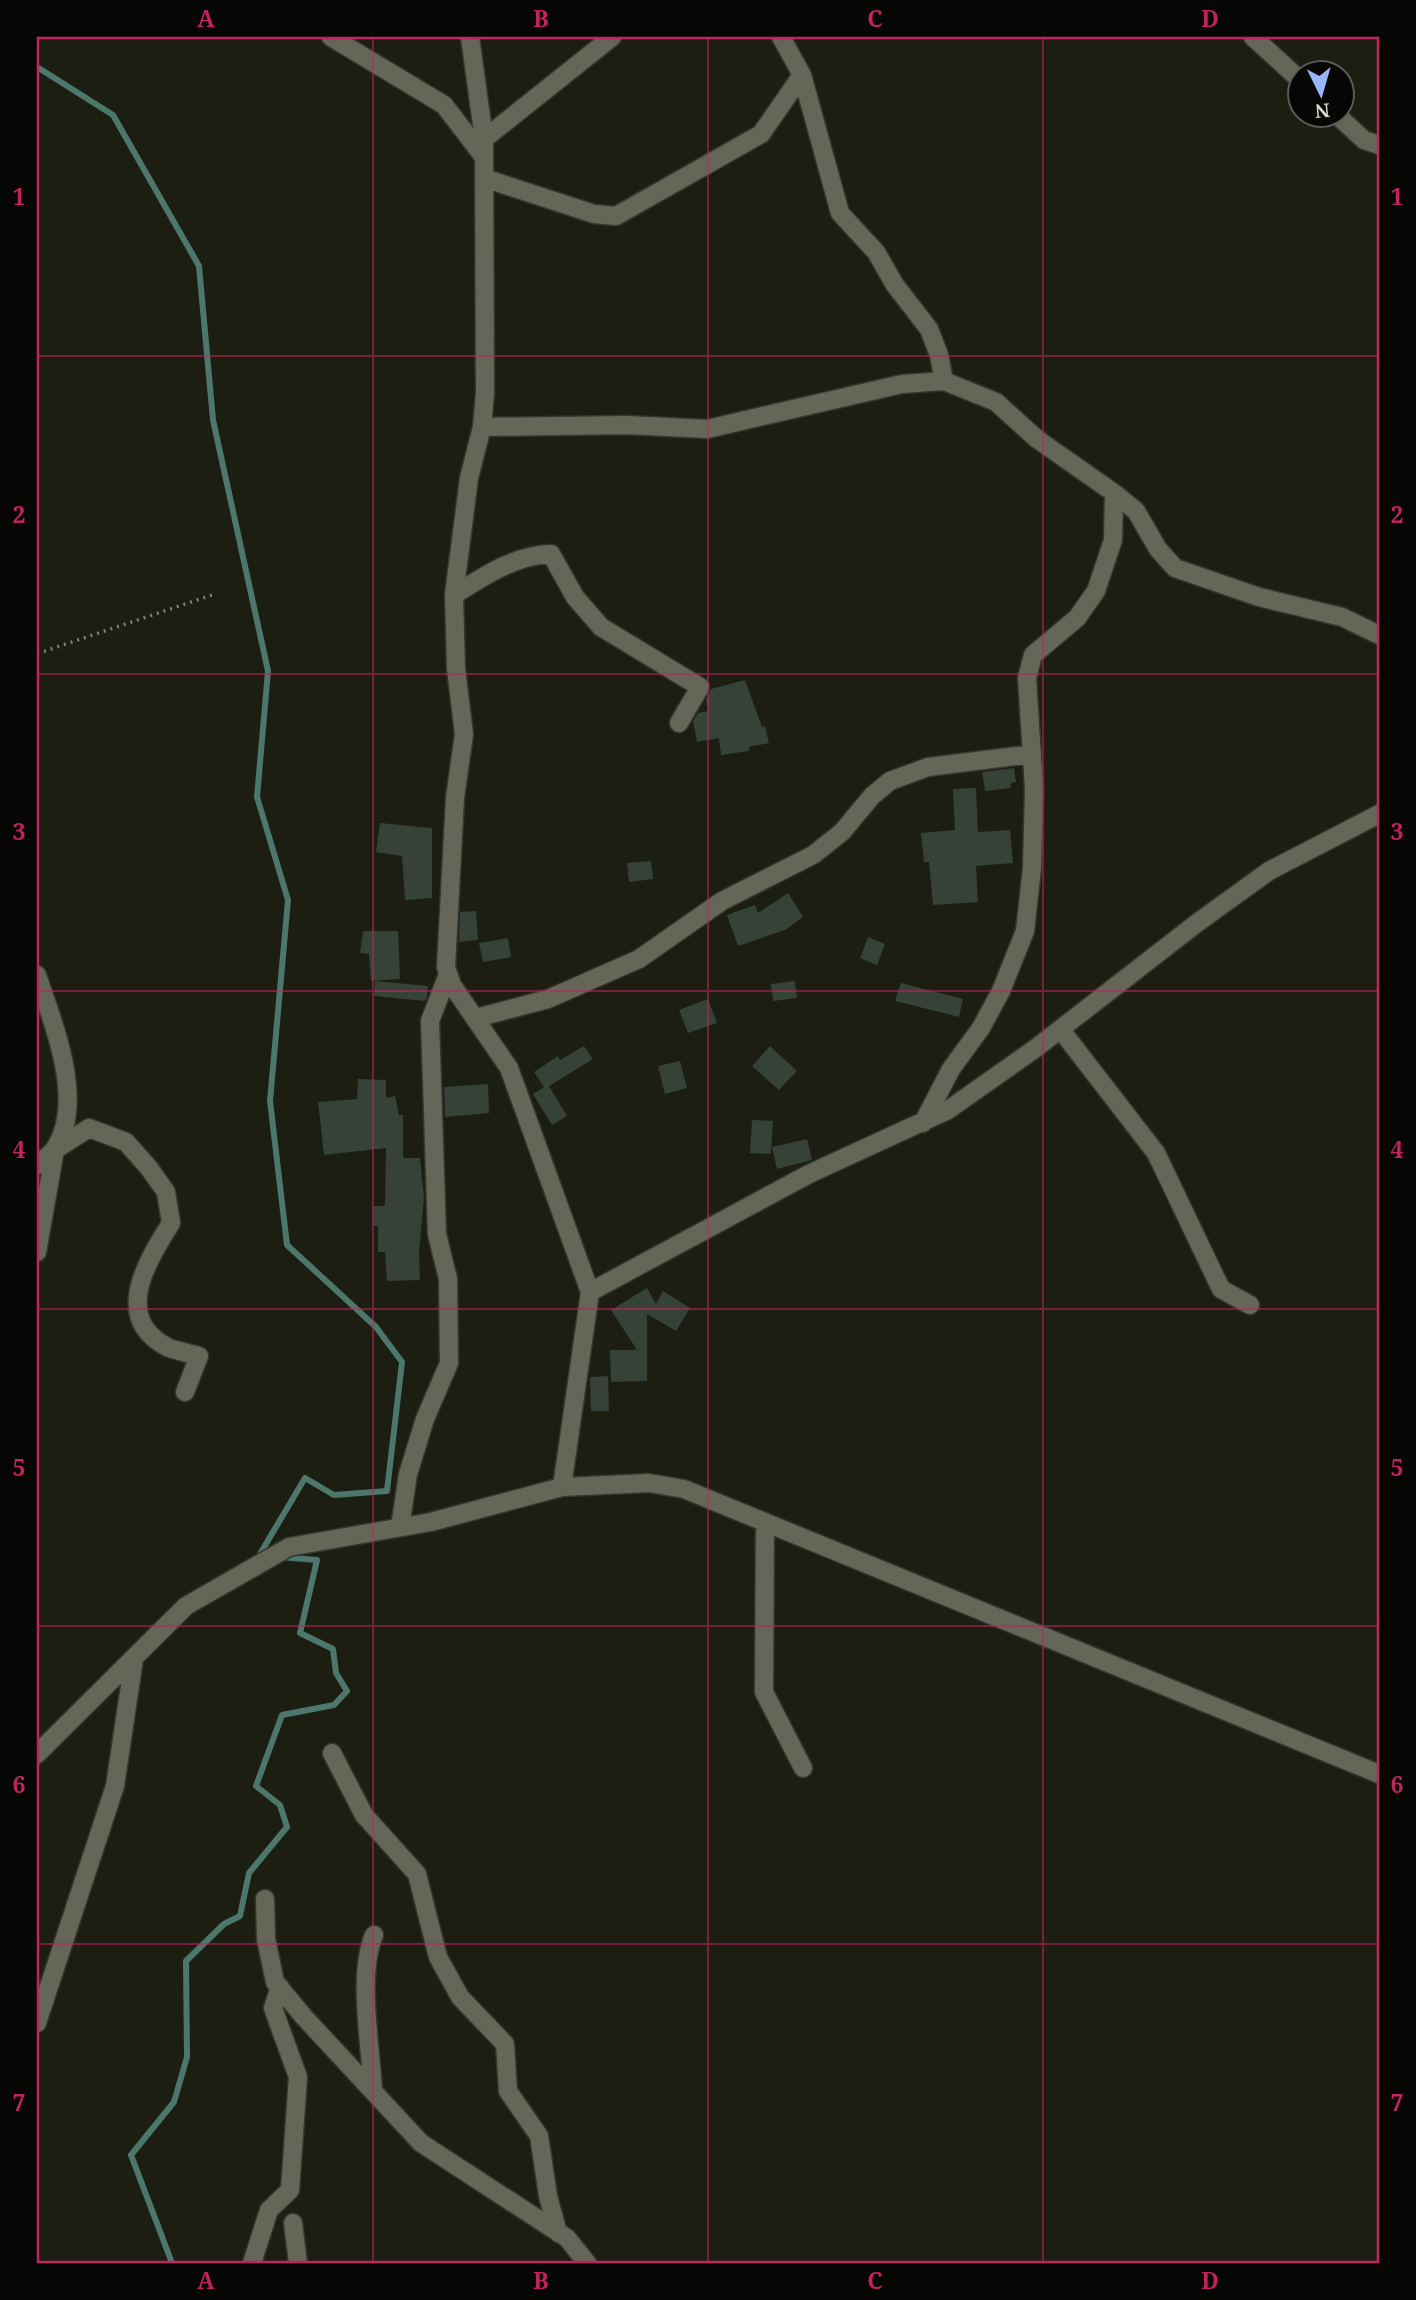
<svg xmlns="http://www.w3.org/2000/svg" width="1416" height="2300" font-family="'Noto Serif',serif">
  <rect width="100%" height="100%" fill="#1b1e11"/>
  <g fill="none" stroke-linecap="round" stroke-linejoin="round">
    <path stroke="#4d776d" stroke-width="6" d="M 37,67 L 113,115 L 199,266 L 213,420 L 268,671 L 257,797 L 288,900 L 270,1101 L 287,1245 L 376,1327 L 402,1362 L 387,1491 L 334,1495 L 305,1478 L 260,1554 L 266,1555
      M 172,2263 L 131,2155 L 174,2102 L 187,2057 L 186,1961 L 224,1924 L 240,1916 L 249,1873 L 287,1827 L 280,1805 L 256,1786 L 282,1715 L 334,1705 L 347,1691 L 336,1673 L 333,1649 L 300,1633 L 317,1560 L 281,1557"/>
  </g>
  <path fill="#364137" d="M 745,680 L 762,727 L 765,726 L 769,743 L 749,747 L 749,751 L 721,755 L 719,738 L 697,742 L 693,721 L 698,713 L 708,711 L 706,700 L 711,689 Z
    M 1014,768 L 1016,782 L 1011,783 L 1010,788 L 985,791 L 982,772 Z
    M 976,788 L 978,832 L 1010,830 L 1013,863 L 976,866 L 978,902 L 933,905 L 929,862 L 924,862 L 921,833 L 955,830 L 953,789 Z
    M 380,823 L 432,828 L 432,898 L 405,900 L 402,856 L 376,852 Z
    M 651,861 L 653,879 L 629,882 L 627,863 Z
    M 788,893 L 803,917 L 785,930 L 738,946 L 727,915 L 755,905 L 758,913 Z
    M 476,911 L 478,940 L 459,942 L 460,912 Z
    M 363,931 L 398,931 L 400,979 L 371,981 L 369,954 L 360,953 Z
    M 868,937 L 885,944 L 877,965 L 860,958 Z
    M 508,938 L 511,957 L 483,962 L 479,943 Z
    M 375,981 L 428,986 L 427,998 L 425,1001 L 374,996 Z
    M 795,981 L 797,998 L 773,1001 L 771,984 Z
    M 901,983 L 963,999 L 959,1017 L 895,1001 Z
    M 708,999 L 717,1023 L 688,1033 L 679,1010 Z
    M 584,1046 L 593,1059 L 549,1086 L 567,1116 L 552,1125 L 533,1094 L 544,1087 L 534,1072 L 558,1056 L 560,1060 Z
    M 770,1046 L 797,1071 L 779,1090 L 752,1066 Z
    M 680,1061 L 687,1088 L 665,1094 L 658,1066 Z
    M 358,1079 L 386,1080 L 386,1098 L 395,1096 L 399,1115 L 403,1115 L 403,1158 L 420,1158 L 424,1198 L 419,1252 L 420,1280 L 387,1281 L 385,1252 L 378,1252 L 378,1226 L 373,1226 L 373,1206 L 385,1206 L 386,1148 L 324,1155 L 318,1102 L 357,1099 Z
    M 488,1084 L 489,1113 L 445,1117 L 444,1087 Z
    M 752,1120 L 773,1121 L 771,1154 L 750,1153 Z
    M 807,1139 L 812,1160 L 777,1169 L 772,1147 Z
    M 647,1288 L 656,1304 L 663,1291 L 690,1308 L 676,1331 L 647,1314 L 647,1381 L 611,1382 L 610,1350 L 637,1350 L 611,1310 Z
    M 608,1376 L 609,1411 L 591,1411 L 590,1377 Z"/>
  <g fill="none" stroke-linecap="round" stroke-linejoin="round">
    <defs>
      <path id="minor" d="M 331,37 L 444,105 L 484,157
        M 470,37 L 484,139
        M 781,37 L 802,75 L 840,213 L 876,252 L 895,285 L 929,329 L 939,355 L 944,381
        M 1253,37 L 1300,80
        M 1338,116 L 1364,140 L 1379,145
        M 484,178 L 594,214 L 616,216 L 761,134 L 802,75
        M 482,427 L 627,425 L 707,429 L 902,384 L 944,381 L 996,402 L 1037,439 L 1114,493 L 1136,511 L 1158,549 L 1175,568 L 1259,597 L 1342,617 L 1379,635
        M 454,595 C 484,576 515,555 551,554 L 575,597 L 601,627 L 700,687 L 679,723
        M 37,975 C 53,1023 85,1099 56,1147 C 52,1154 43,1160 37,1165
        M 476,1018 L 548,999 L 639,959 L 722,901 L 813,855 L 842,832 L 872,796 L 890,781 L 928,767 L 1032,754
        M 1061,1030 L 1156,1153 L 1221,1289 L 1250,1305
        M 923,1123 L 951,1069 L 981,1028 L 1001,991 L 1025,931 L 1032,868 L 1034,788 L 1027,678 L 1033,655 L 1077,618 L 1096,591 L 1113,540 L 1114,493
        M 37,1252 L 55,1150 L 89,1128 L 126,1142 L 149,1168 L 166,1192 L 171,1223 C 148,1260 111,1317 167,1347 C 176,1351 189,1353 199,1356 L 185,1392
        M 590,1292 L 809,1174 L 948,1110 L 1036,1048 L 1197,923 L 1269,871 L 1379,814
        M 562,1487 L 590,1292 L 509,1068 L 452,985 L 446,967 L 455,798 L 464,734 L 456,669 L 454,595 L 469,478 L 482,427 L 485,393 L 484,139 L 612,37
        M 765,1522 L 764,1692 L 803,1768
        M 400,1527 L 408,1474 L 425,1419 L 449,1363 L 448,1279 L 437,1234 L 430,1021 L 447,977
        M 332,1753 L 364,1815 L 417,1874 L 438,1957 L 460,1997 L 505,2044 L 508,2091 L 539,2136 L 548,2196 L 558,2233
        M 37,1754 L 186,1606 L 289,1547 L 431,1522 L 562,1487 L 649,1483 L 684,1489 L 1379,1774
        M 265,1899 L 266,1939 L 275,1982 L 304,2017 L 421,2143 L 567,2238 L 587,2263
        M 37,2023 L 115,1786 L 134,1659
        M 373,2091 C 371,2047 357,1975 374,1935
        M 293,2223 L 298,2263
        M 252,2263 L 269,2210 L 290,2190 L 298,2077 L 273,2008 L 280,1987"/>
    </defs>
    <use href="#minor" stroke="#34362f" stroke-width="21"/>
    <path stroke="#7e8176" stroke-width="3.5" stroke-dasharray="2 5" stroke-linecap="butt" d="M 37,650 L 45,651 L 215,594"/>
    <use href="#minor" stroke="#646758" stroke-width="18"/>
  </g>
  <path fill="none" stroke="#c32261" stroke-width="2" stroke-opacity="0.55" d="M 373,37 L 373,2263M 708,37 L 708,2263M 1043,37 L 1043,2263M 37,356 L 1379,356M 37,674 L 1379,674M 37,991 L 1379,991M 37,1309 L 1379,1309M 37,1626 L 1379,1626M 37,1944 L 1379,1944"/>
  <rect width="1416" height="2300" fill="none" stroke="#060704" stroke-width="77"/>
  <g transform="translate(1321 94) rotate(175)"><circle r="33" fill="#060704" stroke="#5a5b56" stroke-width="2"/>
  <path d="M0-5L12 26L0 18L-12 26Z" fill="#99b5fd"/>
  <text y="-10" font-size="19" font-weight="bold" text-anchor="middle" fill="#d8dad1">N</text>
  </g>
  <rect x="38" y="38" width="1340" height="2224" fill="none" stroke="#c32261" stroke-width="2.5"/>
  <g font-size="23" text-anchor="middle" font-weight="bold" fill="#c32261">
    <text x="206" y="27">A</text>
    <text x="541" y="27">B</text>
    <text x="875" y="27">C</text>
    <text x="1210" y="27">D</text>
    <text x="19" y="205">1</text>
    <text x="1397" y="205">1</text>
    <text x="19" y="523">2</text>
    <text x="1397" y="523">2</text>
    <text x="19" y="840">3</text>
    <text x="1397" y="840">3</text>
    <text x="19" y="1158">4</text>
    <text x="1397" y="1158">4</text>
    <text x="19" y="1476">5</text>
    <text x="1397" y="1476">5</text>
    <text x="19" y="1793">6</text>
    <text x="1397" y="1793">6</text>
    <text x="19" y="2111">7</text>
    <text x="1397" y="2111">7</text>
    <text x="206" y="2289">A</text>
    <text x="541" y="2289">B</text>
    <text x="875" y="2289">C</text>
    <text x="1210" y="2289">D</text>
  </g>
</svg>
